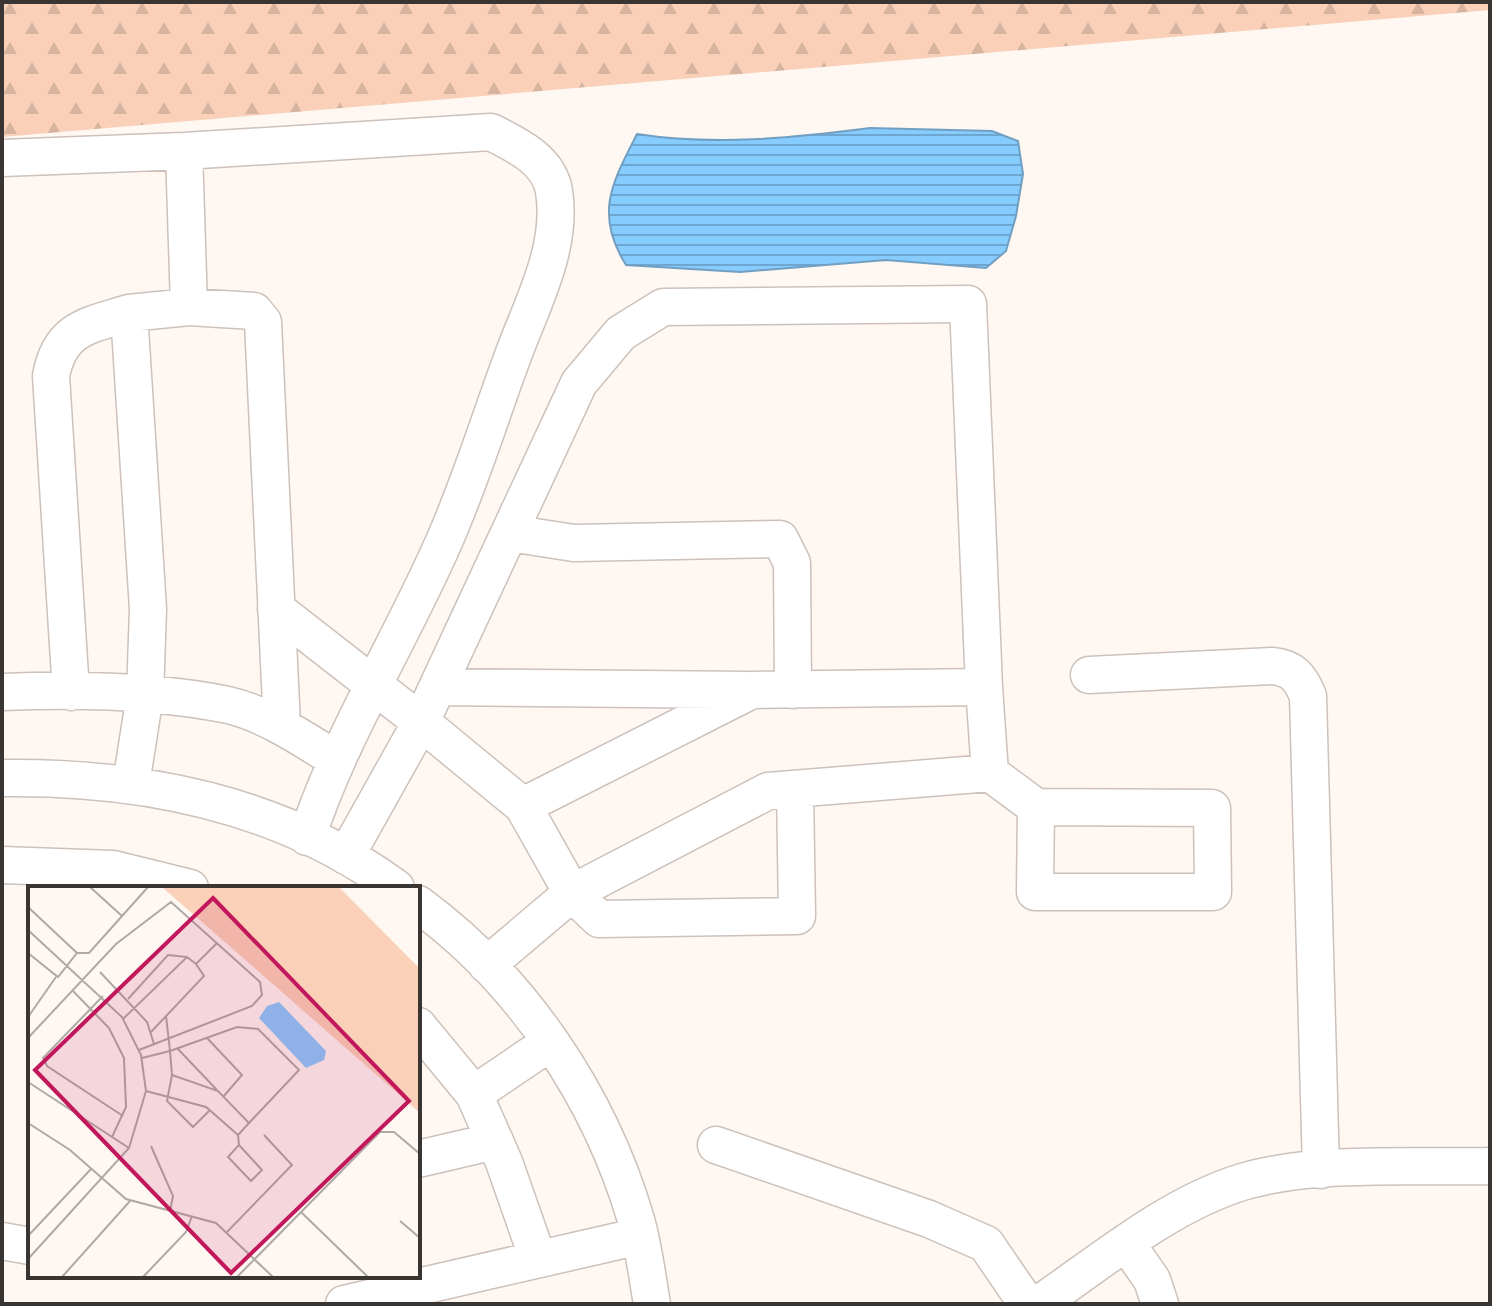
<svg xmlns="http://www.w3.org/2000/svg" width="1492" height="1306" font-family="Cabin,sans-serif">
  <defs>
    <pattern id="forest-firs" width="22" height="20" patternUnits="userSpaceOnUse" patternTransform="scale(2)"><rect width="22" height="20" fill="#fad1b8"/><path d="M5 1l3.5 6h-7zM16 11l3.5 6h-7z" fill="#d7b49f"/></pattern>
    <pattern id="water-rules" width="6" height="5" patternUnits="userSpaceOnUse" patternTransform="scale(2)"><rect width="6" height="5" fill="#87ccff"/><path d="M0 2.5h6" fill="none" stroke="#6fa6cf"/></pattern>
  </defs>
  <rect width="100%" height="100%" fill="#fef7f2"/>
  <path fill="url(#forest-firs)" d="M 2,2 L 1490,2 L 1490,10 L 2,137 Z"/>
  <path fill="url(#water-rules)" stroke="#709fc2" stroke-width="2" d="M 870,128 L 992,131 L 1018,141 L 1023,174 L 1016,216 L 1006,251 L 986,268 L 886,260 L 740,272 L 626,265 C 594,214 612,183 637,134 C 713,146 793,138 870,128 Z"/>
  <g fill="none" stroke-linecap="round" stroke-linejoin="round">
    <defs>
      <path id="minor" d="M 2,158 L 184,151 L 491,132 C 517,145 549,160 554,191 C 563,247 533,302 514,353 C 490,417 470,484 442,546 C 399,643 340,737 307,837
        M 189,307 L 254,311 L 263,322 L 282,726
        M 509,533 L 574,543 L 780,539 L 792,563 L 793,690
        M 276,609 L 421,722 L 346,856
        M 1089,675 L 1272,666 C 1293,668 1300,677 1308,696 L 1321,1170
        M 438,687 L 748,690
        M 984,687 L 968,304 L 663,307 L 621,333 L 579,383 L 421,722 L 523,806 L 752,690 L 984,687 L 990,773
        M 2,692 C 75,689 156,690 228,705 C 267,714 303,739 337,760
        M 71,692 L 51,376 C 60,328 87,326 129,313
        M 2,778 C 141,776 282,804 396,888
        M 131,784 L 145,695 L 148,609 L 129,313 L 189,307 L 184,151
        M 523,806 L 572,893 L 599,919 L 797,916 L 795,789
        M 2,865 L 113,869 L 190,888
        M 418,904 C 522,980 600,1097 636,1220 C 644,1247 647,1276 652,1304
        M 487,965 L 572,893 L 768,791 L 990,773 L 1036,807 L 1035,892 L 1213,892 L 1212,808 L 1036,807
        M 418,1026 L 474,1094 L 504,1162 L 538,1259
        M 474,1094 L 549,1043
        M 716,1145 L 929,1219 L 986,1244 L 1027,1304
        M 418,1159 L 495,1141
        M 2,1241 L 30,1246
        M 1127,1244 L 1152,1280 L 1160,1304
        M 344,1304 L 640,1236
        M 1039,1304 C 1102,1261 1168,1205 1242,1182 C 1316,1160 1413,1168 1490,1166"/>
    </defs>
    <use href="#minor" stroke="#cdc1ba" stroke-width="39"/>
    <use href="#minor" stroke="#fff" stroke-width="36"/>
  </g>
  <g transform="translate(28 886)">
    <rect width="392" height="392" fill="#fef7f2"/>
    <path d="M 134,1 L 311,1 L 392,83 L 392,227 Z" fill="#fad1b8"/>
    <path d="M 251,116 L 298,165 L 296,174 L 278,182 L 231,132 L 239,120 Z" fill="#87ccff"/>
    <path fill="none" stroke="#afa9a5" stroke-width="2" d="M 62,1 L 94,30M 0,21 L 49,67M 0,44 L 94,131 L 113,169 L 118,205 L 101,262 L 0,373M 0,67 L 30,91 L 49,67 L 61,67 L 120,1M 72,86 L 119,136 L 126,158M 44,104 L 81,142 L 96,172 L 98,221 L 84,251M 75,110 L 15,172 L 19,180 L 95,230M 100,113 L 140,69 L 159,71M 0,131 L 28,91M 95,133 L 159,71 L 168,78 L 189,57M 123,146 L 176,90 L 168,78M 0,152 L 88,58 L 143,16 L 232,96 L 234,109 L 224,120 L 111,164M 179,152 L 214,189 L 195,211M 149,162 L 189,204M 114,172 L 142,165 L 138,130M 144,189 L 139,215 L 165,241 L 182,224M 0,196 L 101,262M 118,205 L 178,221 L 210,249 L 211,259 L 200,271 L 223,295 L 234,284 L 211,259M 0,237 L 42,264 L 98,313 L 188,337 L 245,391M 210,249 L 221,237 L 190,205 L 144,189 L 142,165 L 209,141 L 230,143 L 271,184 L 221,237M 123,260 L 145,310 L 142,325M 273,326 L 340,391M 372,335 L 392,352M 199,346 L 264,279 L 236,249M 0,350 L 63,283M 34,391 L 102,315M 115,391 L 158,346 L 164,330M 209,391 L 352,246 L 366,246 L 392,268"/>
    <path fill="#c2185b" fill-opacity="0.15" stroke="#c2185b" stroke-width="4" d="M 185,12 L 381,215 L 203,387 L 7,184 Z"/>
    <rect width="392" height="392" fill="none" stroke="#393532" stroke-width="4"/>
  </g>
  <rect width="1492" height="1306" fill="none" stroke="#393532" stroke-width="8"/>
</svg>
